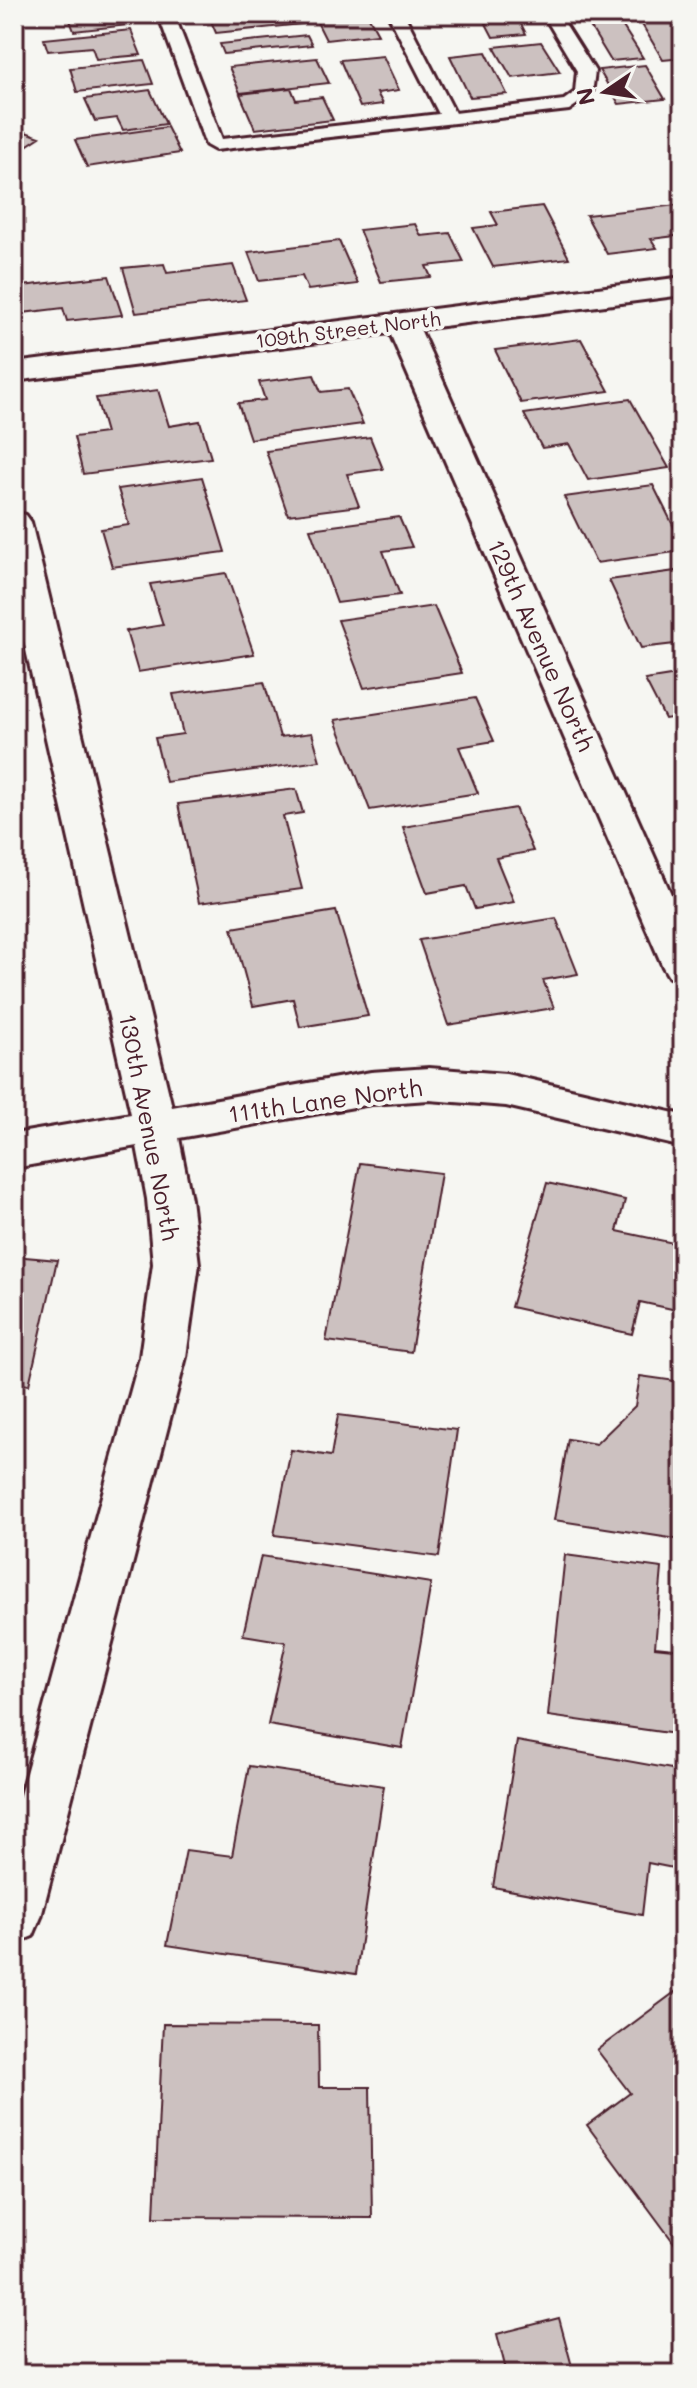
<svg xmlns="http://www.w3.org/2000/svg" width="697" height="2388" font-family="Mali,sans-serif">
  <rect width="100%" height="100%" fill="#f6f6f2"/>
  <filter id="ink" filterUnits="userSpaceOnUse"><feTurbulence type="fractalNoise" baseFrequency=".0125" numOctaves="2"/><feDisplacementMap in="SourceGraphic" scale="16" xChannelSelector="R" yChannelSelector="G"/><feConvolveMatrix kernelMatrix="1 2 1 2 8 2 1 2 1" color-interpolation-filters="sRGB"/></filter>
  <g filter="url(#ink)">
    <path fill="#ccc1c0" stroke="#4a1f2b" stroke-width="2" d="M 125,14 L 129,25 L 74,31 L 68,15 Z
      M 208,14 L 297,14 L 302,24 L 216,33 Z
      M 313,14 L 367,14 L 378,34 L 326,40 Z
      M 433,14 L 470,14 L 471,16 L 437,20 Z
      M 481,14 L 516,14 L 526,34 L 493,37 Z
      M 683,17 L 683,58 L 663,60 L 640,21 Z
      M 618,19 L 643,58 L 611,61 L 588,23 Z
      M 131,30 L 141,55 L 96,59 L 92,47 L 48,51 L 44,39 Z
      M 307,35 L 312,45 L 224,54 L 220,44 Z
      M 541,42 L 560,72 L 512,78 L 494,47 Z
      M 486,52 L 507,94 L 470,97 L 450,56 Z
      M 383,56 L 399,90 L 377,93 L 383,104 L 360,107 L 340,60 Z
      M 317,58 L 329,83 L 240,93 L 229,67 Z
      M 144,60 L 153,84 L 77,92 L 70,68 Z
      M 645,65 L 665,99 L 619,104 L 599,70 Z
      M 291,88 L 296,100 L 322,97 L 333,120 L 255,129 L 240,94 Z
      M 150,90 L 166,124 L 123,130 L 117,118 L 95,121 L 85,99 Z
      M 167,127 L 180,153 L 87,167 L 75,140 Z
      M 14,128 L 40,137 L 14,154 Z
      M 677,205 L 683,215 L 683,235 L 651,239 L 657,248 L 607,254 L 586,215 Z
      M 542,206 L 569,258 L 493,267 L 473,228 L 498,225 L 491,212 Z
      M 415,224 L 421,236 L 450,233 L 464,262 L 426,266 L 431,277 L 381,282 L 359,230 Z
      M 339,241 L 358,284 L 308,290 L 302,276 L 259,281 L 248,252 Z
      M 164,264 L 167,273 L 233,265 L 246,300 L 136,313 L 123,268 Z
      M 109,276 L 122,315 L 67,321 L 63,308 L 14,314 L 14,287 Z
      M 581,339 L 609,391 L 521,403 L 495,350 Z
      M 314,375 L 321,392 L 348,389 L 363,424 L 250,439 L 238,403 L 265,400 L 259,382 Z
      M 158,390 L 169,426 L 200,421 L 211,458 L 83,474 L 74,437 L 106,433 L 96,398 Z
      M 630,399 L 669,468 L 588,480 L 569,444 L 542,448 L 524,414 Z
      M 370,437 L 383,469 L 347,474 L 359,506 L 288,515 L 266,451 Z
      M 202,477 L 225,552 L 112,567 L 101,529 L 129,525 L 118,489 Z
      M 653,485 L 683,545 L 683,551 L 596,563 L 564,497 Z
      M 399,517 L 412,547 L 383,551 L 400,595 L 337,603 L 310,529 Z
      M 683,570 L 683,643 L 641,648 L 609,580 Z
      M 226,573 L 254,654 L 138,672 L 126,631 L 163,625 L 150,584 Z
      M 434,606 L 462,673 L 364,688 L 338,620 Z
      M 683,674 L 683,716 L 665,719 L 645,680 Z
      M 264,682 L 280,737 L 312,733 L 320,761 L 166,782 L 155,738 L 183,734 L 173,694 Z
      M 475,698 L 494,741 L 459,747 L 478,793 L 370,810 L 335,720 Z
      M 296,789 L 303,813 L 283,816 L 302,889 L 199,903 L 178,804 Z
      M 515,808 L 533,851 L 496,858 L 514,902 L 475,909 L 466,886 L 427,893 L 403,827 Z
      M 336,911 L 368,1016 L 300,1027 L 293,999 L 253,1006 L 232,928 Z
      M 556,918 L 578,974 L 543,980 L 554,1008 L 448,1025 L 419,940 Z
      M 16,970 L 24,1026 L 14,1027 L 14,971 Z
      M 360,1163 L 441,1173 L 411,1352 L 326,1341 Z
      M 547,1183 L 625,1200 L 617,1231 L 683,1245 L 681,1311 L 640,1302 L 632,1334 L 511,1307 Z
      M 14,1256 L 57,1260 L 29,1385 L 14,1383 Z
      M 640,1376 L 683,1382 L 683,1540 L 554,1520 L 568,1439 L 596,1444 L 635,1406 Z
      M 338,1415 L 457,1430 L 439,1557 L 274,1535 L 291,1450 L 331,1456 Z
      M 565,1555 L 662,1568 L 655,1647 L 683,1650 L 683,1735 L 548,1716 Z
      M 261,1556 L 431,1583 L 402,1748 L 268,1725 L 286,1642 L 243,1635 Z
      M 517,1741 L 683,1771 L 683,1870 L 648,1863 L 642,1915 L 493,1887 Z
      M 249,1766 L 384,1786 L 356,1974 L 167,1945 L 186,1850 L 232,1856 Z
      M 683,1986 L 683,2255 L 587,2125 L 630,2093 L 597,2050 Z
      M 163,2024 L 318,2025 L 319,2087 L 370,2087 L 372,2218 L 154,2217 Z
      M 559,2318 L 574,2374 L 507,2374 L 497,2334 Z"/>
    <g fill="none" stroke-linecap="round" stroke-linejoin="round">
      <defs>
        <path id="lane" d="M 158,14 L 174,14 L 222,139 L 439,114 L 388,14 L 404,14 L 455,113 L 564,100 L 575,92 L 577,71 L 543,14 L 559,14 L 595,71 L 592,94 L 569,110 L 215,150 L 206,145 Z"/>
        <path id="street" d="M 683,277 L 683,295 L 420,329 L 683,921 L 683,982 L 669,977 L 663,967 L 390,333 L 14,381 L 14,363 Z
          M 14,512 L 26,515 L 31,522 L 172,1107 L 371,1072 L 429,1068 L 506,1074 L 683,1115 L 683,1147 L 506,1106 L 429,1100 L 371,1104 L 179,1138 L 191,1199 L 199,1264 L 186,1357 L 41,1917 L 33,1936 L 14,1944 L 14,1817 L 140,1357 L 153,1264 L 147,1199 L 137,1146 L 14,1168 L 14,1134 L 131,1114 L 14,597 Z"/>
      </defs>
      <use href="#lane" stroke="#4a1f2b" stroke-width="6"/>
      <use href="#street" stroke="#4a1f2b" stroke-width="6"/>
      <use href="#lane" fill="#f6f6f2" fill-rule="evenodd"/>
      <use href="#street" fill="#f6f6f2" fill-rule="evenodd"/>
    </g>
  </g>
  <g text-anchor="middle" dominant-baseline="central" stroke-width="8" stroke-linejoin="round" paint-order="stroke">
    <g font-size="20" fill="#4a1f2b" stroke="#f6f6f2">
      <text transform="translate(348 329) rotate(-7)">109th Street North</text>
    </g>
    <g font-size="24" fill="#4a1f2b" stroke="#f6f6f2">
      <text transform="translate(542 645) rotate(66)">129th Avenue North</text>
      <text transform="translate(325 1100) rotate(-8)">111th Lane North</text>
      <text transform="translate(150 1127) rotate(79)">130th Avenue North</text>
    </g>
  </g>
  <rect width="697" height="2388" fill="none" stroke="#f6f6f2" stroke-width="48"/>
  <rect x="24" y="24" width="649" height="2340" fill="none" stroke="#4a1f2b" stroke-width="3" filter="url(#ink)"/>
  <g transform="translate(605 92) rotate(257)" stroke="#f6f6f2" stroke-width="6" paint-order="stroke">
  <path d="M0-6L14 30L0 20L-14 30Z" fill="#4a1f2b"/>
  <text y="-12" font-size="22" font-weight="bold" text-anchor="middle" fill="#4a1f2b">N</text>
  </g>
</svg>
